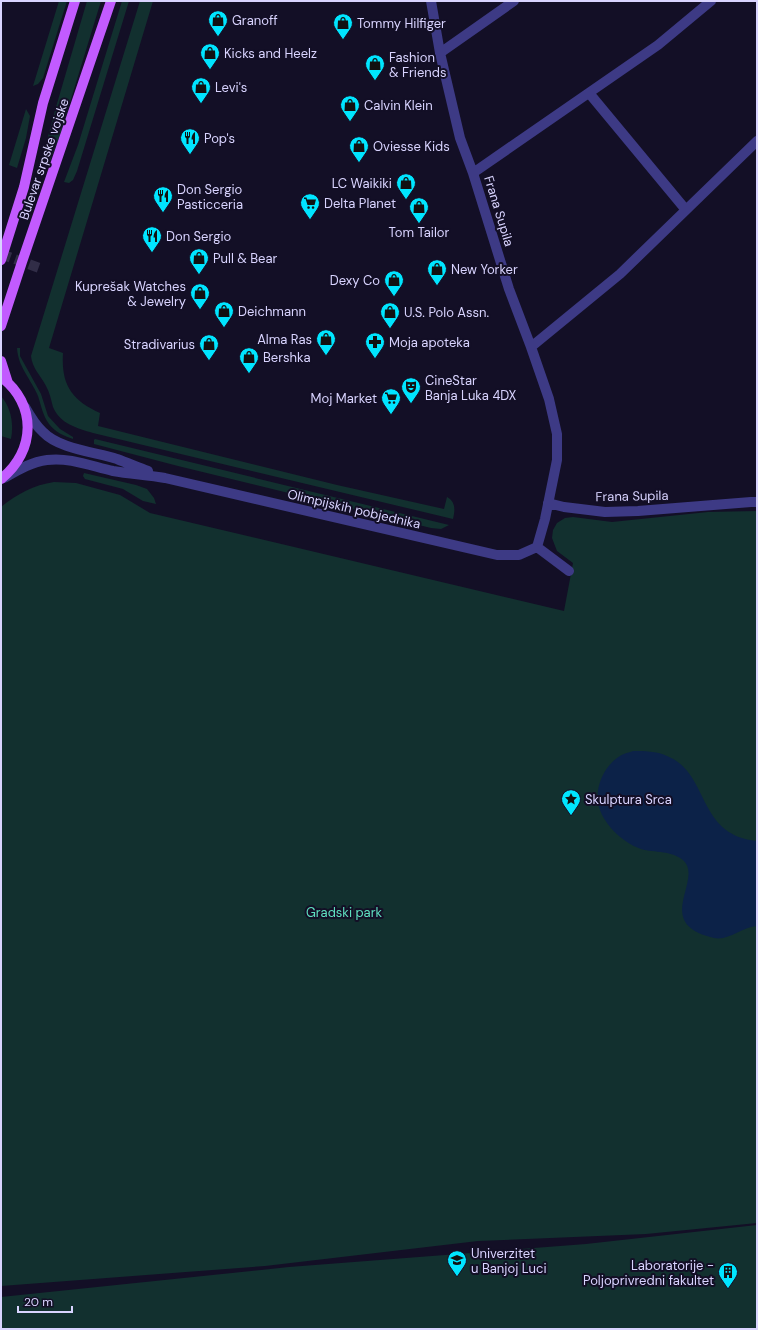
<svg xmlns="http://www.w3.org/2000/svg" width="758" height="1330" font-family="'DM Sans',sans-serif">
  <rect width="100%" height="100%" fill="#130f26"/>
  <path fill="#12302f" d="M 59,1 L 67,1 L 43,78 L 38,84 L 33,86 Z
    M 87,1 L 101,1 L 60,135 L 50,161 L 45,161 L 42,158 L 56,107 Z
    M 122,1 L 129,1 L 77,171 L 73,180 L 69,183 L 64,182 L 78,145 Z
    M 140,1 L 153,1 L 49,348 L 63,353 C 61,384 71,400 100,413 L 98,426 L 337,485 L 444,509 L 447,497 C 456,502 455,510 453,519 L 93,433 C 77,428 60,424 53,407 C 51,400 50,393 46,386 C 41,376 32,368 31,356 Z
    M 26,109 L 30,116 L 26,138 L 17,168 L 9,165 Z
    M 17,348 L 20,348 L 20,356 L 41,394 L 48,416 L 60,429 L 73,437 L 73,439 C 64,436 55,432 49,424 C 43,416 41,405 38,396 C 31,379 18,367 17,348 Z
    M 1,396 C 11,408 14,423 11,439 L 1,436 Z
    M 95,439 L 449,525 L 441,529 L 431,528 L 178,466 L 94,444 L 94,440 Z
    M 84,473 L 136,485 L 147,489 L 154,498 L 156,504 L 143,501 L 123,489 L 85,479 L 83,476 Z
    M 54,482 L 76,483 L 120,495 L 150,513 L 564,611 L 573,563 L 557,551 L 552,538 L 553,530 L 557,523 L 565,518 L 573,517 L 612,522 L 708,512 L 757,511 L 757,1223 L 646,1234 L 478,1241 L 265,1266 L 1,1286 L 1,507 C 17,494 34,485 54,482 Z
    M 757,1225 L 757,1329 L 1,1329 L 1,1297 L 289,1267 L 586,1244 Z"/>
  <path fill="#0c2248" d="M 633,751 C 645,751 656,751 667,756 C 710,773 696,835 757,841 L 757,926 C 742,927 729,941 714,938 C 652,924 703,881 684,861 C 672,850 655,853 641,849 C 636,847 631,845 627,842 C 616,835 604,822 600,810 C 593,792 602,769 617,758 C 622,754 627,753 633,751 Z"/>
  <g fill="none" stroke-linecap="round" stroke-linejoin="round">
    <path stroke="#312d47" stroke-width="10" stroke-dasharray="10 5" stroke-linecap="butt" d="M 1,254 L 42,269"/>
    <path stroke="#3d3a85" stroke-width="10" d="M 431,1 L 440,53 L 460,138 L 473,173 L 509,289 L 531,347 L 549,399 L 557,434 L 557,460 L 545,519 L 537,547 L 569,571
      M 440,53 L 514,1
      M 589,93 L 686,210
      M 473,173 L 658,45 L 711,1
      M 531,347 L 620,274 L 757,141
      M 25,407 C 30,416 35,425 43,432 C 59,449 95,452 117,459 C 127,463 138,467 148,471
      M 4,478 C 18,470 31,462 47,460 C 69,457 91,466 113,471 C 130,474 148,475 165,478 L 497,555 L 519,555 L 537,547
      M 548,503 L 564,507 L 605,512 L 638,511 L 751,502 L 757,502"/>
    <path stroke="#c25bff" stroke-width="10" d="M 1,260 L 24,187 L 43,103 L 75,1
      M 1,326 L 22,262 L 111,1
      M 1,361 L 8,383
      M 1,377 C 37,404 36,451 1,479"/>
  </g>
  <defs>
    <symbol id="shop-pin" viewBox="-11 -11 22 30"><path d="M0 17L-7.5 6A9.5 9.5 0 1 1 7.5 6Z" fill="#00e5ff" stroke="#130f26"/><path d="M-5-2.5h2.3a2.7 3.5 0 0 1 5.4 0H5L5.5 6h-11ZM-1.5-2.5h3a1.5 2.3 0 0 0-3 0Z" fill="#111"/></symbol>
    <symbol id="restaurant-pin" viewBox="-11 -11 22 30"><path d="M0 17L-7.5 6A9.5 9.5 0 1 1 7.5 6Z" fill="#00e5ff" stroke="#130f26"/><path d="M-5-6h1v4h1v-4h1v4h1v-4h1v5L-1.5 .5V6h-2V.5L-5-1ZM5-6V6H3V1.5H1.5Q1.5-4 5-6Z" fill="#111"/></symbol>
    <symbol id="supermarket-pin" viewBox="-11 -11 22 30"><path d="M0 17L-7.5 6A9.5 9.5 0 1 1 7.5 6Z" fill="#00e5ff" stroke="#130f26"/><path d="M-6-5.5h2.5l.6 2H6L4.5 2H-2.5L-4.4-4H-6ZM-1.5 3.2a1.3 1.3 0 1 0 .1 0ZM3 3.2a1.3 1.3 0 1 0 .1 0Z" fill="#111"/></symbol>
    <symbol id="pharmacy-pin" viewBox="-11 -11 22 30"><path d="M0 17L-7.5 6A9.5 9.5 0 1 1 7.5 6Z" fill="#00e5ff" stroke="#130f26"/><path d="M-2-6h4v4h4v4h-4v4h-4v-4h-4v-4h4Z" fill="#111"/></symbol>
    <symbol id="theatre-pin" viewBox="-11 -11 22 30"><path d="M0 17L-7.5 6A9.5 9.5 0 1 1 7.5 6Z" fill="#00e5ff" stroke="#130f26"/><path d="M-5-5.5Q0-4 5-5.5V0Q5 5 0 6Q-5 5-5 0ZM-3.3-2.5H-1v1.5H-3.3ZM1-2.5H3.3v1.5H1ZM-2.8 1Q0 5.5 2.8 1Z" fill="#111"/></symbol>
    <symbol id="sight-pin" viewBox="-11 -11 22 30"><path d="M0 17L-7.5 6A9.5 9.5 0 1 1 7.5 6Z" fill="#00e5ff" stroke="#130f26"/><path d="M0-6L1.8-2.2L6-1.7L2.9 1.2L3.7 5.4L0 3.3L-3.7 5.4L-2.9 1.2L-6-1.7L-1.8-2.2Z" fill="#111"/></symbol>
    <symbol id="university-pin" viewBox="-11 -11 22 30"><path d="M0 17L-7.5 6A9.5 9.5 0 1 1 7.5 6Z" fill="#00e5ff" stroke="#130f26"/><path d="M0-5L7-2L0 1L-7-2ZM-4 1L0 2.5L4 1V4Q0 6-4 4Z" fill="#111"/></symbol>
    <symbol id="building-pin" viewBox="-11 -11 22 30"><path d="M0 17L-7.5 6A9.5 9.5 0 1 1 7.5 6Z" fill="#00e5ff" stroke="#130f26"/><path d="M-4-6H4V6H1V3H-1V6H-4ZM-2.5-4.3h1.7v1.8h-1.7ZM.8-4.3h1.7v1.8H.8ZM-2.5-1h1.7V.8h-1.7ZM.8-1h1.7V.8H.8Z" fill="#111"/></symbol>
  </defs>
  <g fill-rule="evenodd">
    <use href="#shop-pin" x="207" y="9" width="22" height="30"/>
    <use href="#shop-pin" x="332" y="12" width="22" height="30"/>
    <use href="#shop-pin" x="199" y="42" width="22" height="30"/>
    <use href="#shop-pin" x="364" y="53" width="22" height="30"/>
    <use href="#shop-pin" x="190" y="76" width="22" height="30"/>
    <use href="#shop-pin" x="339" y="94" width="22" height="30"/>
    <use href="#restaurant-pin" x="179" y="127" width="22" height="30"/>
    <use href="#shop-pin" x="348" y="135" width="22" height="30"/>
    <use href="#shop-pin" x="395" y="172" width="22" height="30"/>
    <use href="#restaurant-pin" x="152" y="185" width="22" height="30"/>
    <use href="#supermarket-pin" x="299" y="192" width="22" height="30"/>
    <use href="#shop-pin" x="408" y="196" width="22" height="30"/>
    <use href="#restaurant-pin" x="141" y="225" width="22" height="30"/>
    <use href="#shop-pin" x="188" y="247" width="22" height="30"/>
    <use href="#shop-pin" x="426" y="258" width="22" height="30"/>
    <use href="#shop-pin" x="383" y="269" width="22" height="30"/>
    <use href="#shop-pin" x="189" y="282" width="22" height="30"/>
    <use href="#shop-pin" x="213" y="300" width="22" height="30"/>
    <use href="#shop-pin" x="379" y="301" width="22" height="30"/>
    <use href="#shop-pin" x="315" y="328" width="22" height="30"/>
    <use href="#pharmacy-pin" x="364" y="331" width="22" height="30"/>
    <use href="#shop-pin" x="198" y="333" width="22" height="30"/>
    <use href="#shop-pin" x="238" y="346" width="22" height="30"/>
    <use href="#theatre-pin" x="400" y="376" width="22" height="30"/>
    <use href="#supermarket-pin" x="380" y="387" width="22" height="30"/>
    <use href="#sight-pin" x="560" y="788" width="22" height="30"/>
    <use href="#university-pin" x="446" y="1249" width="22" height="30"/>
    <use href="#building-pin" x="717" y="1261" width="22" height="30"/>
  </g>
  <g text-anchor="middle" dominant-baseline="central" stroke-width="4" stroke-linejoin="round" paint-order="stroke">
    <g font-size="13" fill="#d9d4ff" stroke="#130f26" text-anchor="start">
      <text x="232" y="20">Granoff</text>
      <text x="357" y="23">Tommy Hilfiger</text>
      <text x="224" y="53">Kicks and Heelz</text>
      <text x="389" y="57">Fashion<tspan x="389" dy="15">&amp; Friends</tspan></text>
      <text x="215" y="87">Levi's</text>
      <text x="364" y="105">Calvin Klein</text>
      <text x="204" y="138">Pop's</text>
      <text x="373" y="146">Oviesse Kids</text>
      <text x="392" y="183" text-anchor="end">LC Waikiki</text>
      <text x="177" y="189">Don Sergio<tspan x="177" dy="15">Pasticceria</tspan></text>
      <text x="324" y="203">Delta Planet</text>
      <text x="419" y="232" text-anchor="middle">Tom Tailor</text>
      <text x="166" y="236">Don Sergio</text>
      <text x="213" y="258">Pull &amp; Bear</text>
      <text x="451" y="269">New Yorker</text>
      <text x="380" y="280" text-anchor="end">Dexy Co</text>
      <text x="186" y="286" text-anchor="end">Kuprešak Watches<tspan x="186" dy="15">&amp; Jewelry</tspan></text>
      <text x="238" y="311">Deichmann</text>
      <text x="404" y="312">U.S. Polo Assn.</text>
      <text x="312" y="339" text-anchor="end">Alma Ras</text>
      <text x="389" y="342">Moja apoteka</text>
      <text x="195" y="344" text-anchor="end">Stradivarius</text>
      <text x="263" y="357">Bershka</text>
      <text x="425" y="380">CineStar<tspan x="425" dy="15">Banja Luka 4DX</tspan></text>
      <text x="377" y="398" text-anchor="end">Moj Market</text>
      <text x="585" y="799">Skulptura Srca</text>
      <text x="471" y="1253">Univerzitet<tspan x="471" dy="15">u Banjoj Luci</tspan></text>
      <text x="714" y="1265" text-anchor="end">Laboratorije -<tspan x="714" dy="15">Poljoprivredni fakultet</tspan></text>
    </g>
    <g font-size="13" fill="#d9d4ff" stroke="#130f26">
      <text transform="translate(44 159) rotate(-71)">Bulevar srpske vojske</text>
      <text transform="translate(499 211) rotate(73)">Frana Supila</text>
      <text transform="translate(632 496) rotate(-1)">Frana Supila</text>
      <text transform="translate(354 509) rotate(13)">Olimpijskih pobjednika</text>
    </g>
    <g font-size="13" fill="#5fe0c0" stroke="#130f26">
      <text x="344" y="912">Gradski park</text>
    </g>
  </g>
  <rect width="758" height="1330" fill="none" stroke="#d9d4ff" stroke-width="4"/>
  <path d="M18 1306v6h54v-6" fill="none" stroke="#d9d4ff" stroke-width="2"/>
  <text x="24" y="1306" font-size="12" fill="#d9d4ff" stroke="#130f26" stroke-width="3" paint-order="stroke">20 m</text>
</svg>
